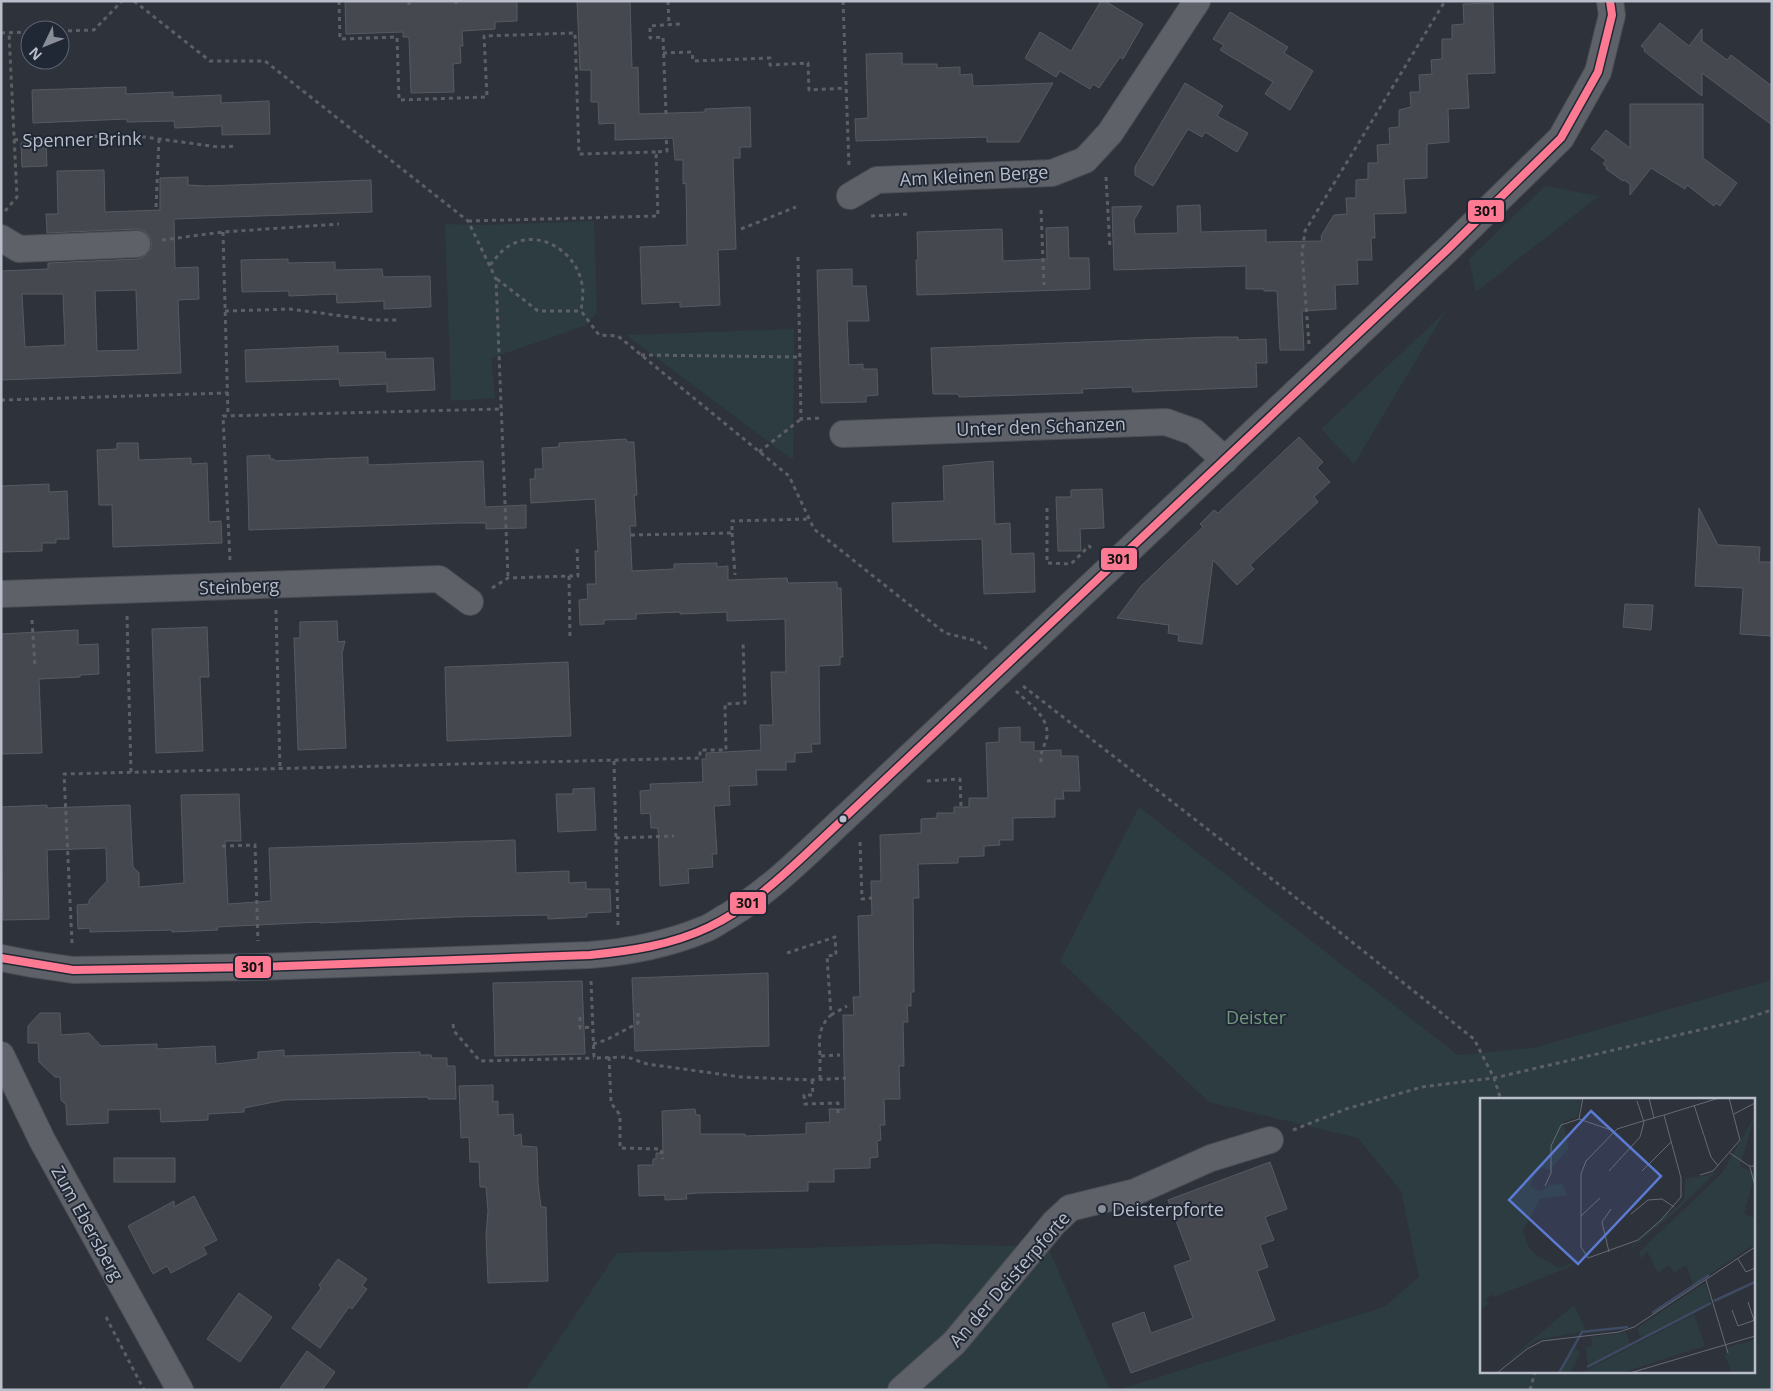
<svg xmlns="http://www.w3.org/2000/svg" width="1773" height="1391" font-family="'Open Sans',sans-serif">
  <rect width="100%" height="100%" fill="#2e323b"/>
  <path fill="#2c3c41" fill-rule="evenodd" d="M 1545,186 L 1599,196 L 1476,292 L 1469,259 Z
    M 594,221 L 597,312 L 587,325 L 491,358 L 495,398 L 451,401 L 445,224 L 485,225 Z
    M 1445,312 L 1354,464 L 1321,429 Z
    M 794,329 L 793,460 L 626,335 Z
    M 1139,807 L 1458,1055 L 1533,1048 L 1772,980 L 1772,1390 L 1117,1390 L 1384,1307 L 1419,1277 L 1401,1191 L 1358,1138 L 1209,1102 L 1060,961 ZM 1482,1100 L 1754,1100 L 1754,1372 L 1482,1372 Z
    M 936,1244 L 1048,1247 L 1110,1390 L 525,1390 L 617,1253 Z"/>
  <path fill="#45484f" stroke="#565a62" fill-rule="evenodd" d="M 345,1 L 517,1 L 517,21 L 495,22 L 495,29 L 462,31 L 463,46 L 460,46 L 461,63 L 453,64 L 454,92 L 411,93 L 409,37 L 403,37 L 403,32 L 346,34 Z
    M 577,1 L 630,1 L 632,68 L 638,67 L 639,114 L 705,112 L 705,109 L 750,107 L 751,147 L 740,147 L 740,158 L 733,158 L 736,249 L 718,250 L 720,305 L 680,307 L 680,302 L 642,304 L 640,247 L 687,245 L 686,183 L 683,184 L 683,160 L 675,160 L 673,138 L 615,140 L 615,123 L 599,124 L 598,102 L 591,102 L 591,70 L 580,70 Z
    M 1101,1 L 1105,1 L 1143,24 L 1123,59 L 1120,57 L 1099,88 L 1093,84 L 1090,89 L 1060,71 L 1056,77 L 1025,58 L 1040,32 L 1071,51 Z
    M 1493,3 L 1495,73 L 1467,74 L 1469,108 L 1448,109 L 1449,142 L 1427,144 L 1427,178 L 1404,179 L 1406,213 L 1374,214 L 1375,238 L 1371,238 L 1372,260 L 1357,260 L 1358,284 L 1335,285 L 1336,309 L 1302,311 L 1304,350 L 1280,350 L 1277,291 L 1264,291 L 1264,289 L 1246,289 L 1246,266 L 1114,270 L 1112,207 L 1142,206 L 1134,220 L 1135,234 L 1178,233 L 1177,206 L 1200,205 L 1201,232 L 1266,230 L 1266,242 L 1322,241 L 1321,236 L 1334,215 L 1347,214 L 1346,198 L 1356,198 L 1356,180 L 1368,179 L 1368,163 L 1378,163 L 1377,145 L 1390,144 L 1389,128 L 1399,127 L 1399,110 L 1411,107 L 1410,92 L 1420,92 L 1419,75 L 1432,74 L 1431,60 L 1442,59 L 1442,39 L 1452,39 L 1452,25 L 1464,24 L 1463,4 Z
    M 1230,12 L 1288,47 L 1284,53 L 1313,71 L 1290,110 L 1265,94 L 1273,82 L 1220,50 L 1224,45 L 1213,39 Z
    M 1660,23 L 1689,46 L 1702,29 L 1702,41 L 1727,60 L 1731,55 L 1772,86 L 1772,125 L 1702,73 L 1702,96 L 1644,51 L 1645,49 L 1641,46 Z
    M 902,53 L 902,64 L 937,64 L 937,68 L 960,67 L 960,75 L 972,74 L 973,86 L 1053,83 L 1019,142 L 987,142 L 987,137 L 856,141 L 855,119 L 868,118 L 866,54 Z
    M 1185,83 L 1223,106 L 1217,116 L 1248,133 L 1237,152 L 1205,132 L 1202,137 L 1188,129 L 1153,186 L 1135,175 L 1135,167 Z
    M 126,87 L 126,94 L 173,92 L 173,97 L 221,95 L 221,103 L 269,101 L 270,134 L 222,135 L 222,126 L 175,128 L 174,121 L 127,122 L 127,119 L 33,123 L 32,90 Z
    M 1630,104 L 1703,104 L 1703,158 L 1737,183 L 1720,206 L 1716,203 L 1714,206 L 1687,185 L 1685,189 L 1651,168 L 1630,195 L 1630,184 L 1624,180 L 1623,181 L 1606,169 L 1607,167 L 1603,164 L 1606,160 L 1591,149 L 1606,130 L 1630,148 Z
    M 46,142 L 47,166 L 22,167 L 21,143 Z
    M 104,170 L 105,212 L 160,210 L 160,178 L 188,177 L 188,185 L 206,186 L 371,180 L 372,212 L 174,219 L 175,268 L 198,267 L 199,299 L 178,300 L 181,373 L 1,380 L 1,271 L 48,269 L 48,263 L 138,259 L 145,256 L 150,250 L 152,243 L 149,236 L 144,231 L 137,229 L 47,233 L 46,214 L 58,214 L 57,171 ZM 136,290 L 138,350 L 97,351 L 95,291 ZM 22,294 L 63,294 L 65,345 L 25,347 Z
    M 1068,227 L 1069,258 L 1089,258 L 1090,289 L 917,295 L 916,260 L 918,260 L 917,232 L 1002,229 L 1003,261 L 1047,259 L 1046,228 Z
    M 288,259 L 288,263 L 335,262 L 335,270 L 382,269 L 383,277 L 430,276 L 431,307 L 384,309 L 384,301 L 337,303 L 336,294 L 289,296 L 289,291 L 242,292 L 241,260 Z
    M 852,269 L 852,286 L 866,286 L 869,321 L 847,321 L 849,365 L 863,364 L 863,369 L 877,369 L 878,395 L 866,396 L 866,402 L 821,403 L 817,270 Z
    M 1216,337 L 1238,337 L 1238,340 L 1266,339 L 1267,363 L 1256,363 L 1257,387 L 1133,392 L 1132,387 L 1082,389 L 1083,393 L 959,397 L 958,394 L 933,394 L 931,348 Z
    M 338,346 L 338,353 L 385,352 L 386,359 L 433,358 L 435,390 L 387,392 L 387,384 L 340,386 L 339,379 L 246,382 L 245,350 Z
    M 1299,437 L 1323,462 L 1317,468 L 1330,482 L 1314,497 L 1318,502 L 1250,565 L 1254,569 L 1237,585 L 1213,560 L 1202,644 L 1178,641 L 1179,635 L 1168,633 L 1169,625 L 1117,618 L 1141,586 L 1203,527 L 1200,524 L 1214,510 L 1218,513 Z
    M 626,439 L 627,442 L 634,442 L 637,495 L 634,495 L 636,526 L 630,526 L 632,571 L 674,569 L 674,564 L 717,563 L 717,567 L 728,566 L 728,580 L 787,578 L 788,583 L 837,582 L 837,588 L 841,588 L 843,657 L 840,657 L 840,665 L 819,666 L 820,744 L 811,744 L 812,752 L 795,753 L 795,762 L 786,762 L 786,770 L 756,770 L 757,785 L 729,786 L 730,805 L 714,806 L 717,854 L 712,854 L 713,867 L 688,869 L 689,883 L 660,886 L 658,828 L 651,828 L 650,813 L 641,814 L 640,791 L 651,790 L 650,784 L 703,782 L 702,759 L 706,759 L 706,753 L 761,750 L 760,725 L 773,725 L 771,672 L 786,672 L 785,619 L 727,621 L 727,612 L 680,614 L 680,612 L 636,614 L 636,619 L 604,620 L 604,624 L 580,625 L 579,600 L 588,599 L 587,584 L 596,584 L 595,551 L 598,551 L 595,499 L 531,503 L 530,479 L 535,479 L 535,469 L 543,469 L 542,448 L 559,447 L 559,443 Z
    M 117,443 L 138,443 L 139,460 L 191,458 L 191,464 L 207,463 L 209,522 L 221,521 L 222,543 L 113,547 L 112,505 L 99,505 L 97,450 L 117,449 Z
    M 270,455 L 270,459 L 274,459 L 274,461 L 368,457 L 368,465 L 483,461 L 485,507 L 526,505 L 526,528 L 486,529 L 486,523 L 459,523 L 249,530 L 247,456 Z
    M 993,461 L 995,524 L 1010,523 L 1011,554 L 1034,553 L 1035,592 L 984,594 L 982,539 L 893,542 L 892,503 L 944,501 L 943,466 Z
    M 49,484 L 49,492 L 67,491 L 69,539 L 56,539 L 56,543 L 42,543 L 42,551 L 1,552 L 1,486 Z
    M 1102,489 L 1104,528 L 1080,529 L 1081,551 L 1058,551 L 1056,497 L 1071,497 L 1071,490 Z
    M 1699,508 L 1718,545 L 1760,547 L 1759,562 L 1772,562 L 1772,636 L 1740,634 L 1743,588 L 1695,586 Z
    M 1625,604 L 1653,605 L 1651,630 L 1623,627 Z
    M 337,621 L 338,642 L 345,641 L 342,654 L 346,748 L 298,750 L 294,638 L 300,638 L 300,622 Z
    M 207,627 L 209,677 L 200,677 L 203,751 L 156,753 L 152,629 Z
    M 78,630 L 78,645 L 98,644 L 99,674 L 80,675 L 80,677 L 39,679 L 42,753 L 1,754 L 1,634 Z
    M 568,662 L 571,736 L 447,741 L 445,667 Z
    M 1020,727 L 1020,742 L 1034,742 L 1034,751 L 1061,750 L 1061,756 L 1078,756 L 1080,791 L 1063,791 L 1064,799 L 1055,799 L 1055,817 L 1013,818 L 1013,840 L 999,840 L 1000,845 L 984,846 L 984,856 L 958,857 L 958,863 L 918,864 L 919,898 L 913,898 L 914,992 L 911,992 L 911,1006 L 907,1006 L 908,1022 L 903,1022 L 904,1066 L 899,1066 L 900,1099 L 884,1099 L 885,1125 L 880,1125 L 881,1140 L 877,1141 L 878,1157 L 870,1158 L 870,1168 L 834,1169 L 834,1182 L 808,1182 L 808,1191 L 698,1193 L 686,1194 L 687,1199 L 665,1200 L 665,1195 L 639,1196 L 638,1165 L 653,1165 L 653,1159 L 656,1159 L 656,1153 L 663,1153 L 662,1111 L 695,1109 L 696,1115 L 700,1115 L 700,1134 L 745,1134 L 745,1136 L 806,1134 L 806,1123 L 830,1122 L 829,1109 L 845,1109 L 843,1015 L 854,1015 L 853,997 L 860,997 L 858,916 L 872,915 L 871,881 L 881,881 L 880,835 L 921,833 L 921,819 L 937,818 L 937,813 L 954,813 L 954,807 L 969,807 L 969,798 L 988,798 L 986,743 L 999,742 L 999,728 Z
    M 594,788 L 596,830 L 558,832 L 556,794 L 573,794 L 573,789 Z
    M 239,794 L 241,841 L 225,841 L 228,904 L 271,901 L 269,848 L 515,840 L 516,873 L 569,871 L 569,883 L 586,882 L 586,889 L 610,889 L 611,912 L 587,913 L 587,917 L 548,919 L 548,915 L 456,917 L 320,923 L 320,922 L 217,927 L 218,930 L 172,932 L 172,930 L 90,932 L 90,928 L 78,929 L 77,905 L 89,904 L 89,900 L 107,881 L 106,848 L 47,850 L 49,919 L 3,920 L 1,807 L 47,805 L 47,808 L 130,805 L 133,867 L 139,873 L 139,887 L 184,883 L 181,795 Z
    M 768,973 L 769,1046 L 635,1051 L 632,978 Z
    M 582,981 L 585,1054 L 495,1056 L 493,983 Z
    M 40,1013 L 60,1013 L 61,1035 L 89,1033 L 101,1046 L 157,1044 L 157,1049 L 215,1046 L 216,1064 L 258,1059 L 258,1052 L 284,1050 L 284,1056 L 420,1052 L 420,1055 L 431,1055 L 432,1058 L 447,1058 L 447,1066 L 455,1066 L 456,1099 L 428,1099 L 428,1097 L 284,1100 L 244,1108 L 244,1112 L 208,1114 L 208,1120 L 161,1122 L 160,1109 L 108,1110 L 108,1123 L 67,1125 L 66,1105 L 61,1100 L 60,1077 L 55,1077 L 39,1062 L 38,1043 L 28,1043 L 28,1026 Z
    M 493,1085 L 493,1102 L 498,1101 L 498,1115 L 513,1114 L 514,1136 L 521,1134 L 522,1146 L 537,1147 L 538,1183 L 541,1207 L 546,1207 L 548,1281 L 488,1283 L 486,1236 L 488,1211 L 486,1187 L 480,1187 L 479,1162 L 470,1162 L 469,1137 L 461,1138 L 459,1086 Z
    M 114,1158 L 175,1158 L 175,1182 L 114,1182 Z
    M 1270,1162 L 1287,1209 L 1265,1217 L 1274,1240 L 1260,1245 L 1268,1267 L 1257,1271 L 1275,1320 L 1131,1373 L 1112,1324 L 1144,1312 L 1151,1333 L 1193,1318 L 1174,1266 L 1191,1260 L 1168,1200 Z
    M 194,1196 L 217,1240 L 203,1247 L 207,1254 L 171,1273 L 167,1266 L 153,1274 L 128,1226 L 174,1201 L 174,1207 Z
    M 338,1259 L 367,1279 L 362,1286 L 367,1289 L 352,1309 L 349,1307 L 320,1348 L 292,1328 L 321,1288 L 319,1285 Z
    M 239,1293 L 272,1317 L 240,1362 L 207,1339 Z
    M 307,1351 L 335,1372 L 322,1390 L 279,1390 Z"/>
  <g fill="none" stroke-linecap="round" stroke-linejoin="round">
    <defs>
      <path id="minor" d="M 850,196 L 877,180 L 1052,173 L 1085,160 L 1110,133 L 1197,1
        M 1,238 L 19,249 L 137,244
        M 843,434 L 1166,422 L 1194,432 L 1225,460
        M 1,594 L 439,579 L 470,602
        M 1,958 L 32,964 L 73,970 L 259,967 L 590,955 C 629,952 669,944 705,929 C 713,926 720,920 728,916 C 774,888 811,849 850,813 L 1447,250 L 1561,138 L 1598,72 L 1612,15 L 1610,1
        M 1,1055 L 42,1140 L 180,1390
        M 901,1390 L 954,1343 L 1054,1223 L 1070,1208 L 1135,1192 L 1211,1158 L 1270,1140"/>
    </defs>
    <use href="#minor" stroke="#4a4d54" stroke-width="28"/>
    <path stroke="#5c6066" stroke-width="3" stroke-dasharray="4 4" stroke-linecap="butt" d="M 134,1 L 210,61 L 265,61 L 468,221 L 496,279 L 508,578
      M 339,1 L 340,39 L 397,37 L 399,100 L 487,97 L 484,36 L 575,33 L 579,154 L 656,152
      M 409,1 L 409,6
      M 456,1 L 456,4
      M 668,1 L 669,25
      M 843,1 L 849,166
      M 60,31 L 94,30 L 122,1
      M 1,33 L 30,32
      M 663,53 L 692,52 L 693,61 L 770,58 L 770,65 L 808,63 L 809,90 L 846,88
      M 666,114 L 663,37 L 650,38 L 650,26 L 681,24
      M 14,140 L 130,135 L 218,147 L 237,146
      M 1106,177 L 1110,249
      M 156,207 L 159,139
      M 1041,210 L 1044,285
      M 5,211 L 17,197 L 9,33
      M 871,216 L 910,214
      M 468,221 L 658,216 L 656,152 L 667,151 L 666,136
      M 741,229 L 796,207
      M 223,232 L 228,415
      M 162,240 L 223,232 L 339,224
      M 798,257 L 801,419 L 823,418
      M 490,265 C 495,259 499,253 506,248 C 536,226 576,250 582,284 C 584,293 582,302 581,311 L 599,335 L 618,336 L 789,476 L 814,529 L 945,633 L 977,641 L 987,649
      M 497,279 L 538,311 L 581,311
      M 225,311 L 290,309 L 373,320 L 400,320
      M 1309,344 L 1302,253 L 1305,231 L 1445,1
      M 641,355 L 799,357
      M 1,400 L 228,393
      M 759,452 L 801,419
      M 1047,508 L 1047,563 L 1071,564 L 1089,546 L 1091,548
      M 732,533 L 735,575
      M 631,535 L 732,533 L 732,521 L 809,519
      M 230,560 L 223,416 L 501,409
      M 569,576 L 578,576 L 577,546
      M 492,588 L 508,578 L 569,576 L 570,638
      M 276,610 L 280,769
      M 127,616 L 131,773
      M 32,620 L 35,667
      M 1023,686 L 1313,911 L 1474,1039 L 1494,1078 L 1501,1100
      M 1016,691 C 1028,703 1049,716 1047,736 C 1045,747 1040,750 1041,763
      M 614,761 L 618,925
      M 927,781 L 960,779 L 961,807
      M 616,838 L 674,836
      M 860,842 L 862,899 L 872,898
      M 222,846 L 255,845 L 258,941
      M 72,943 L 64,774 L 700,758 L 700,750 L 726,750 L 725,704 L 745,703 L 743,641
      M 787,953 L 835,937 L 836,955 L 827,956 L 831,1015 C 818,1027 819,1039 820,1056
      M 591,981 L 594,1058 L 627,1057 L 647,1064 L 741,1077 L 812,1080 L 846,1078
      M 831,1015 L 847,1006
      M 580,1017 L 580,1028 L 593,1027
      M 453,1024 L 454,1031 L 480,1061 L 594,1058
      M 593,1044 L 606,1040 L 638,1023 L 638,1013
      M 609,1057 L 611,1103 L 620,1115 L 620,1148 L 661,1149 L 663,1159
      M 820,1079 L 820,1056 L 840,1055
      M 812,1080 L 813,1095 L 804,1095 L 805,1104 L 838,1103 L 838,1114
      M 1293,1130 L 1346,1109 L 1422,1087 L 1494,1078 L 1738,1021 L 1772,1010
      M 106,1317 L 144,1390
      M 1530,1390 L 1535,1372"/>
    <use href="#minor" stroke="#5e6168" stroke-width="26"/>
    <defs>
      <path id="bus-1" d="M 1,958 L 73,970 L 259,967 L 590,955 C 630,951 672,945 709,927 C 745,910 777,881 806,854 L 1447,250 L 1561,138 L 1598,72 L 1612,15 L 1610,1"/>
    </defs>
    <use href="#bus-1" stroke="#212835" stroke-width="11"/>
    <use href="#bus-1" stroke="#fe7a93" stroke-width="8"/>
  </g>
  <circle fill="#b9beca" stroke="#212835" stroke-width="2" cx="843" cy="819" r="4.5"/>
  <circle fill="#888d98" stroke="#212835" stroke-width="2" cx="1102" cy="1209" r="5"/>
  <g text-anchor="middle" dominant-baseline="central" stroke-width="4" stroke-linejoin="round" paint-order="stroke">
    <g font-size="18" fill="#b9beca" stroke="#212835">
      <text transform="translate(82 139) rotate(-1)">Spenner Brink</text>
      <text transform="translate(974 175) rotate(-3)">Am Kleinen Berge</text>
      <text transform="translate(1041 426) rotate(-2)">Unter den Schanzen</text>
      <text transform="translate(239 586) rotate(-2)">Steinberg</text>
      <text transform="translate(88 1223) rotate(61)">Zum Ebersberg</text>
      <text transform="translate(1009 1279) rotate(-49)">An der Deisterpforte</text>
    </g>
    <g font-size="18" fill="#73997f" stroke="#212835">
      <text x="1256" y="1017">Deister</text>
    </g>
    <g font-size="18" fill="#b9beca" stroke="#212835" text-anchor="start">
      <text x="1112" y="1209">Deisterpforte</text>
    </g>
  </g>
  <g transform="translate(1480 1098)">
    <rect width="275" height="275" fill="#2e323b"/>
    <path d="M 0,0 L 102,0 L 97,19 L 83,24 L 89,50 L 70,72 L 59,69 L 51,86 L 51,89 L 61,93 L 69,87 L 83,86 L 87,97 L 60,101 L 43,133 L 49,150 L 57,158 L 80,170 L 91,165 L 92,168 L 14,199 L 11,196 L 6,203 L 10,205 L 0,212 ZM 275,17 L 260,68 L 275,76 L 264,116 L 275,120 L 275,146 L 213,187 L 206,167 L 194,175 L 189,167 L 178,175 L 167,153 L 161,161 L 159,154 L 242,75 ZM 235,75 L 195,114 L 132,166 L 204,102 L 205,81 L 228,77 L 229,81 L 228,76 ZM 225,185 L 231,204 L 161,241 L 157,230 ZM 94,207 L 106,233 L 56,242 L 13,275 ZM 214,216 L 225,248 L 141,275 L 101,275 ZM 146,234 L 150,246 L 108,268 L 105,249 L 112,248 L 111,239 ZM 275,242 L 275,275 L 252,275 L 245,258 L 248,249 ZM 95,249 L 100,256 L 90,275 L 79,275 Z" fill="#2c3c41"/>
    <path fill="none" stroke="#3e4b63" stroke-width="2.5" d="M 234,203 L 275,184M 172,215 L 229,177M 107,269 L 231,205M 79,275 L 102,234 L 148,229"/>
    <path fill="none" stroke="#666a74" stroke-width="1" d="M 169,0 L 174,20M 214,7 L 231,59 L 238,68M 254,16 L 275,5M 184,17 L 201,80 L 201,99 L 181,122 L 158,142 L 108,160 L 101,149 L 101,76 L 106,63 L 137,31 L 163,23 L 184,17 L 197,13 L 239,0M 99,21 L 103,0M 250,55 L 269,68 L 275,68M 270,69 L 275,88M 129,73 L 160,39 L 164,24 L 157,3M 162,73 L 191,44M 220,77 L 233,73 L 260,42 L 249,0M 65,88 L 71,75 L 71,48 L 81,27 L 99,21 L 134,33M 151,116 L 168,102 L 182,101 L 194,109M 101,118 L 120,100M 129,154 L 122,124 L 131,111M 258,161 L 266,174 L 275,170M 226,182 L 248,255M 268,204 L 274,222M 252,212 L 258,228 L 275,222M 17,275 L 47,251 L 62,243 L 139,234 L 154,229 L 275,149M 150,275 L 275,238"/>
    <path fill="#5b7bd2" fill-opacity="0.15" stroke="#5b7bd2" stroke-width="2.5" d="M 111,13 L 181,78 L 98,166 L 29,102 Z"/>
    <rect width="275" height="275" fill="none" stroke="#b9beca" stroke-width="2.5"/>
  </g>
  <g stroke="#212835" stroke-width="2">
    <rect x="1467" y="199" width="38" height="24" rx="5" fill="#fe7a93"/>
    <rect x="1100" y="547" width="38" height="24" rx="5" fill="#fe7a93"/>
    <rect x="729" y="891" width="38" height="24" rx="5" fill="#fe7a93"/>
    <rect x="234" y="955" width="38" height="24" rx="5" fill="#fe7a93"/>
  </g>
  <g font-size="14" text-anchor="middle" font-weight="bold" fill="#111">
    <text x="1486" y="216">301</text>
    <text x="1119" y="564">301</text>
    <text x="748" y="908">301</text>
    <text x="253" y="972">301</text>
  </g>
  <rect width="1773" height="1391" fill="none" stroke="#b9beca" stroke-width="5"/>
  <g transform="translate(45 45) rotate(227)"><circle r="24" fill="#212835" stroke="#5e6471"/>
  <path d="M0-4L9 19L0 12L-9 19Z" fill="#888d98"/>
  <text y="-8" font-size="14" font-weight="bold" text-anchor="middle" fill="#b9beca">N</text>
  </g>
</svg>
